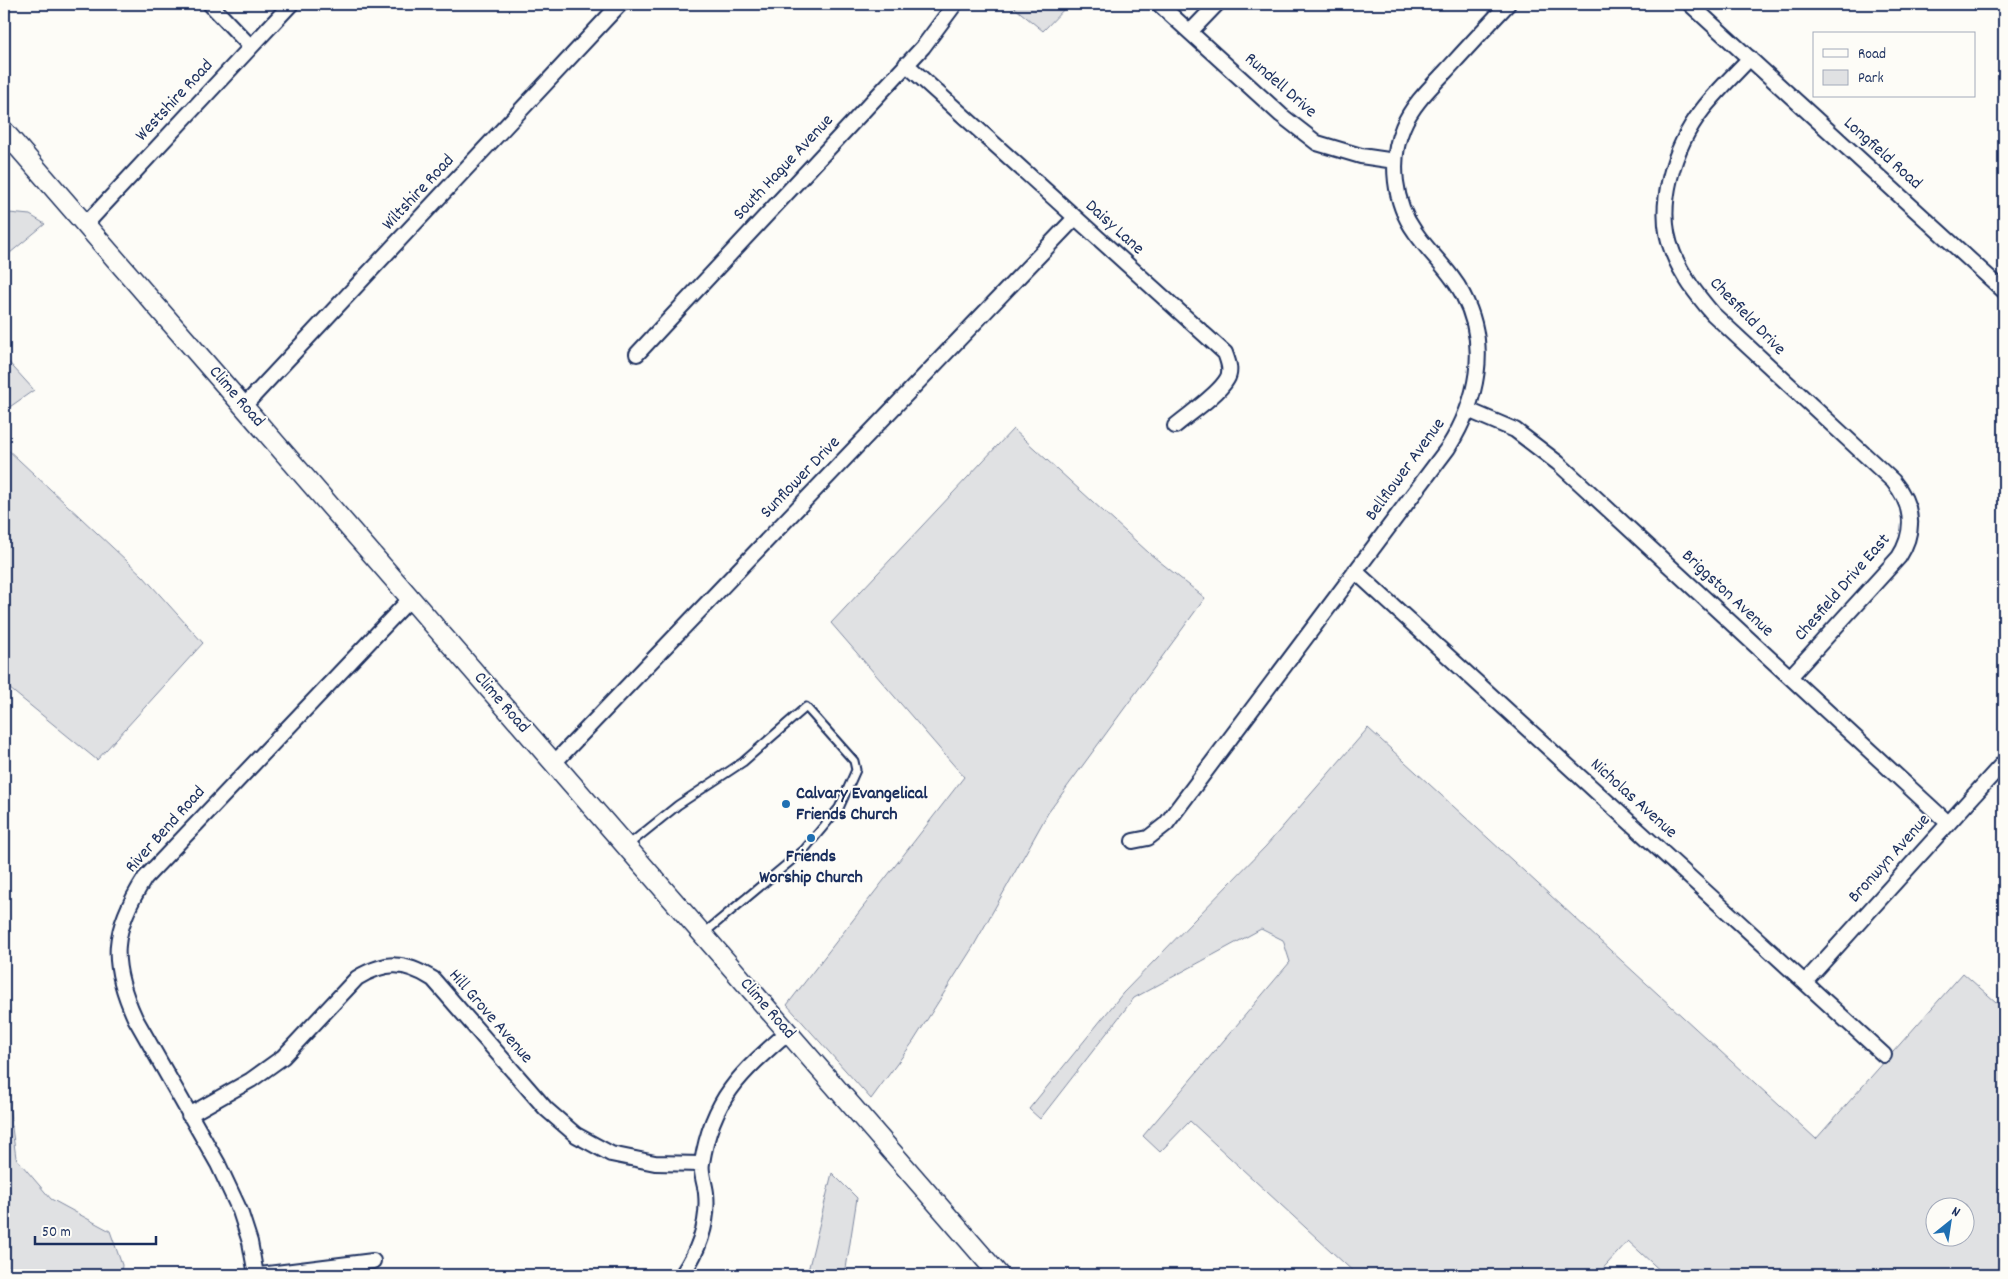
<svg xmlns="http://www.w3.org/2000/svg" width="2008" height="1279" font-family="Dekko,sans-serif">
  <rect width="100%" height="100%" fill="#fdfcf7"/>
  <filter id="ink" filterUnits="userSpaceOnUse"><feTurbulence type="fractalNoise" baseFrequency=".02" numOctaves="2"/><feDisplacementMap in="SourceGraphic" scale="10" xChannelSelector="R" yChannelSelector="G"/><feConvolveMatrix kernelMatrix="1 2 1 2 8 2 1 2 1" color-interpolation-filters="sRGB"/></filter>
  <g filter="url(#ink)">
    <path fill="#e0e1e3" stroke="#7e88a0" fill-rule="evenodd" d="M 1010,4 L 1069,4 L 1043,31 Z
      M 4,200 L 9,213 L 30,215 L 45,224 L 4,258 Z
      M 4,357 L 34,390 L 4,411 Z
      M 1013,429 L 1149,553 L 1205,598 L 1048,813 L 973,947 L 913,1042 L 871,1099 L 787,1005 L 964,777 L 831,623 Z
      M 4,446 L 143,576 L 203,643 L 97,760 L 4,684 Z
      M 1368,728 L 1816,1139 L 1963,973 L 2004,1009 L 2004,1275 L 1665,1275 L 1628,1241 L 1597,1275 L 1357,1275 L 1190,1121 L 1160,1152 L 1143,1136 L 1290,962 L 1283,940 L 1261,929 L 1134,998 L 1040,1119 L 1029,1109 L 1123,993 L 1266,846 ZM 1936,1206 L 1966,1206 L 1966,1236 L 1936,1236 Z
      M 4,1067 L 16,1158 L 51,1199 L 110,1231 L 122,1265 L 121,1275 L 4,1275 Z
      M 832,1173 L 857,1198 L 845,1275 L 807,1275 Z"/>
    <g fill="none" stroke-linecap="round" stroke-linejoin="round">
      <defs>
        <path id="lane" d="M 627,846 L 678,805 L 743,762 L 806,707 L 854,761 L 856,770 L 839,808 L 804,850 L 703,934"/>
        <path id="street" d="M 210,4 L 251,47
          M 1159,4 L 1281,115 L 1317,143 L 1361,156 L 1395,161
          M 1690,4 L 2004,291
          M 1190,32 L 1217,4
          M 1750,58 C 1734,75 1717,91 1703,109 C 1674,146 1654,208 1673,253 C 1682,276 1697,295 1713,314 L 1893,481 C 1913,505 1916,530 1899,557 L 1790,677
          M 906,64 L 1225,353 C 1228,361 1232,371 1227,379 C 1218,395 1189,414 1175,426
          M 86,224 L 291,4
          M 637,354 L 923,47 L 955,4
          M 244,406 L 620,4
          M 1468,410 L 1515,430 L 1558,463 L 1948,823
          M 1355,571 L 1884,1055
          M 554,763 L 1075,218
          M 1133,841 L 1148,838 L 1166,824 L 1448,448 C 1477,402 1490,346 1463,295 C 1451,271 1430,254 1415,232 C 1394,203 1389,160 1403,127 C 1412,105 1430,88 1446,71 C 1467,48 1487,26 1508,4
          M 1805,982 L 2004,762
          M 189,1115 L 251,1080 L 283,1057 L 357,978 C 386,961 404,961 433,979 L 546,1109 L 576,1135 L 611,1154 L 655,1163 L 701,1164
          M 256,1275 L 250,1242 L 240,1211 L 218,1164 L 135,1018 C 109,961 112,930 145,878 L 410,599
          M 260,1275 L 373,1261
          M 682,1275 C 699,1250 709,1223 706,1193 C 705,1183 700,1172 702,1163 C 712,1098 741,1073 788,1032"/>
        <path id="secondary" d="M 4,131 L 999,1275"/>
      </defs>
      <use href="#lane" stroke="#1b2f5e" stroke-width="11"/>
      <use href="#street" stroke="#1b2f5e" stroke-width="18"/>
      <use href="#secondary" stroke="#1b2f5e" stroke-width="22"/>
      <use href="#lane" stroke="#fdfcf7" stroke-width="7"/>
      <use href="#street" stroke="#fdfcf7" stroke-width="14"/>
      <use href="#secondary" stroke="#fdfcf7" stroke-width="19"/>
    </g>
  </g>
  <g fill="#1f6fb2" stroke="#fdfcf7" stroke-width="2">
    <circle cx="786" cy="804" r="5"/>
    <circle cx="811" cy="838" r="5"/>
  </g>
  <g text-anchor="middle" dominant-baseline="central" stroke-width="4" stroke-linejoin="round" paint-order="stroke">
    <g font-size="18" fill="#1b2f5e" stroke="#fdfcf7">
      <text transform="translate(1280 86) rotate(41)">Rundell Drive</text>
      <text transform="translate(175 101) rotate(-47)">Westshire Road</text>
      <text transform="translate(1882 154) rotate(42)">Longfield Road</text>
      <text transform="translate(784 168) rotate(-47)">South Hague Avenue</text>
      <text transform="translate(419 193) rotate(-47)">Wiltshire Road</text>
      <text transform="translate(1114 228) rotate(42)">Daisy Lane</text>
      <text transform="translate(1747 317) rotate(46)">Chesfield Drive</text>
      <text transform="translate(236 397) rotate(49)">Clime Road</text>
      <text transform="translate(1406 470) rotate(-54)">Bellflower Avenue</text>
      <text transform="translate(801 478) rotate(-46)">Sunflower Drive</text>
      <text transform="translate(1843 588) rotate(-49)">Chesfield Drive East</text>
      <text transform="translate(1727 594) rotate(43)">Briggston Avenue</text>
      <text transform="translate(501 703) rotate(49)">Clime Road</text>
      <text transform="translate(1633 799) rotate(42)">Nicholas Avenue</text>
      <text transform="translate(166 830) rotate(-48)">River Bend Road</text>
      <text transform="translate(1890 859) rotate(-48)">Bronwyn Avenue</text>
      <text transform="translate(767 1009) rotate(49)">Clime Road</text>
      <text transform="translate(490 1017) rotate(49)">Hill Grove Avenue</text>
    </g>
    <g font-size="18" font-weight="bold" fill="#1b2f5e" stroke="#fdfcf7" text-anchor="start">
      <text x="796" y="794">Calvary Evangelical<tspan x="796" dy="21">Friends Church</tspan></text>
      <text x="811" y="857" text-anchor="middle">Friends<tspan x="811" dy="21">Worship Church</tspan></text>
    </g>
  </g>
  <rect width="2008" height="1279" fill="none" stroke="#fdfcf7" stroke-width="20"/>
  <rect x="10" y="10" width="1988" height="1259" fill="none" stroke="#1b2f5e" stroke-width="2" filter="url(#ink)"/>
  <rect x="1813" y="32" width="162" height="65" fill="#fdfcf7" stroke="#a3aaba"/>
  <rect x="1823" y="49" width="25" height="8" fill="#fdfcf7" stroke="#a3aaba"/>
  <text x="1858" y="58" font-size="15" fill="#1b2f5e">Road</text>
  <rect x="1823" y="70" width="25" height="15" fill="#e0e1e3" stroke="#a3aaba"/>
  <text x="1858" y="82" font-size="15" fill="#1b2f5e">Park</text>
  <g transform="translate(1950 1222) rotate(30)"><circle r="24" fill="#fdfcf7" stroke="#a3aaba"/>
  <path d="M0-4L9 19L0 12L-9 19Z" fill="#1f6fb2"/>
  <text y="-8" font-size="14" font-weight="bold" text-anchor="middle" fill="#1b2f5e">N</text>
  </g>
  <path d="M35 1236v8h121v-8" fill="none" stroke="#1b2f5e" stroke-width="2.5"/>
  <text x="42" y="1236" font-size="15" fill="#1b2f5e" stroke="#fdfcf7" stroke-width="4" paint-order="stroke">50 m</text>
</svg>
